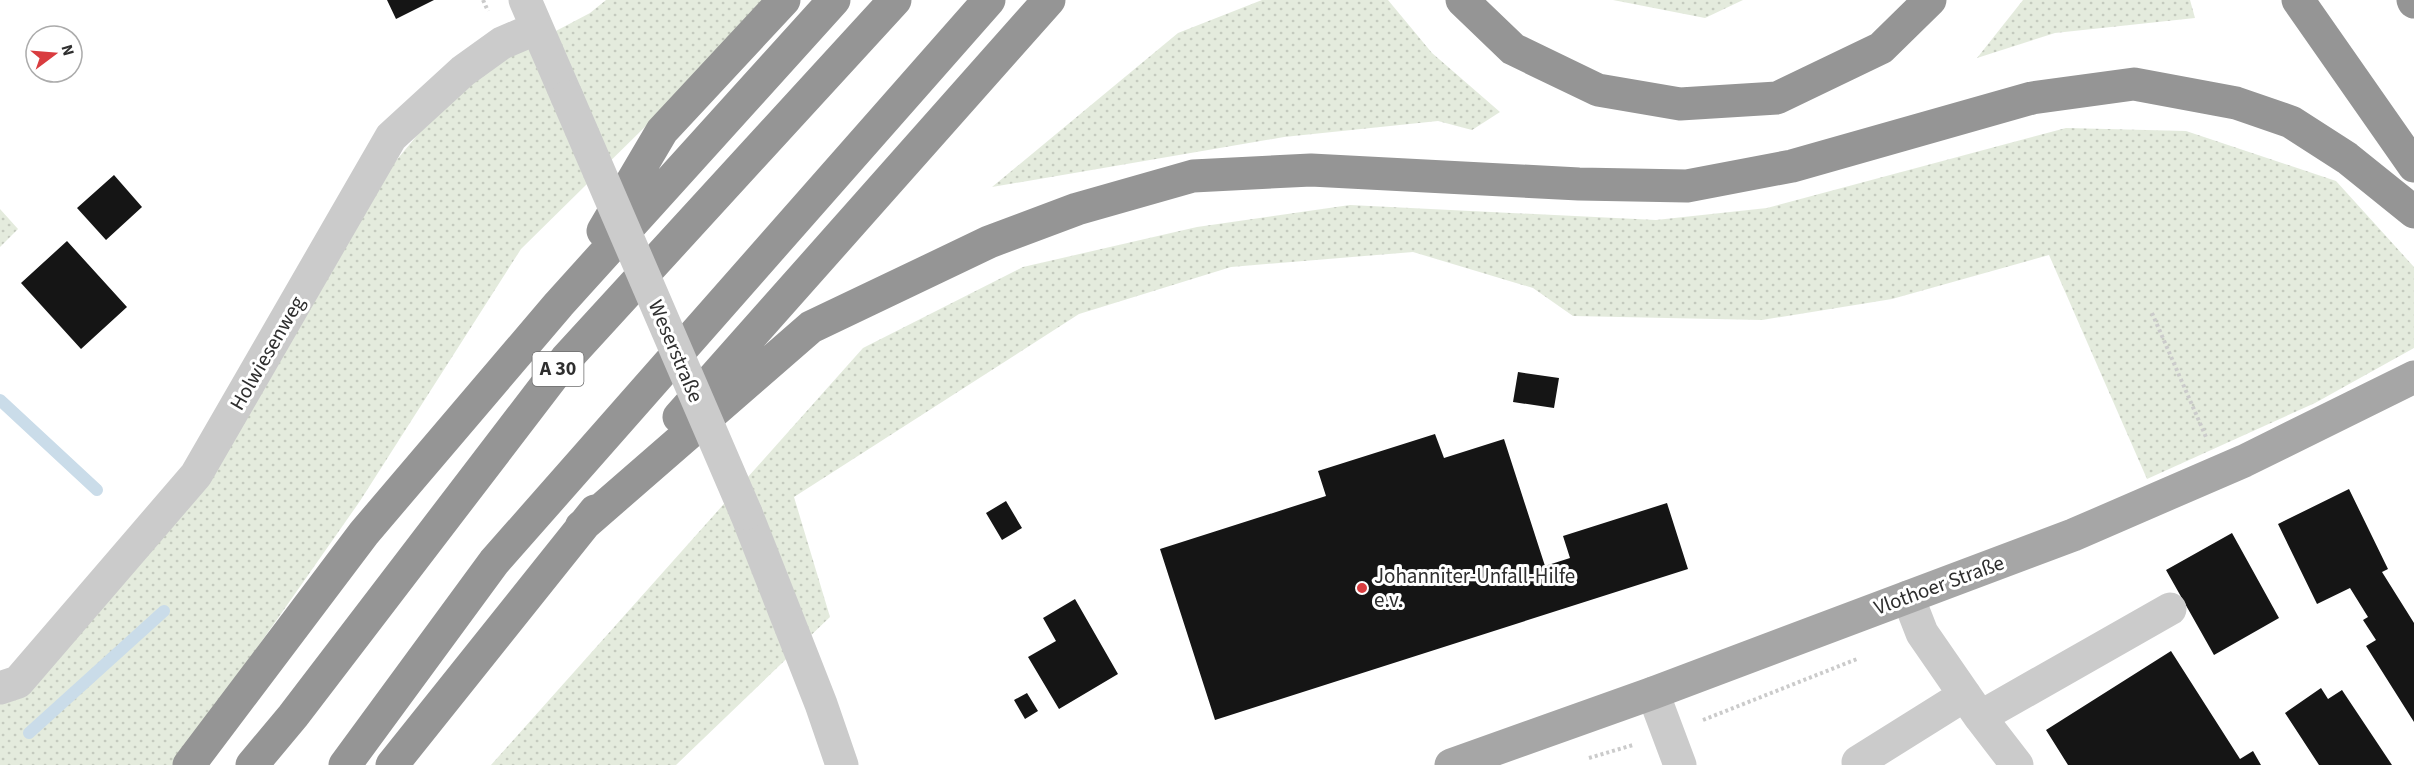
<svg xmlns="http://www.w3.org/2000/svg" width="2414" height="765" font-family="'Source Sans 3',sans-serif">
  <defs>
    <pattern id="grass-dots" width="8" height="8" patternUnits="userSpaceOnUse" patternTransform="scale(1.5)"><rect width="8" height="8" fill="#e4ebdd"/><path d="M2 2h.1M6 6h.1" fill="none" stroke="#c4cabe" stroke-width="1.8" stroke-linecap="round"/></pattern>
  </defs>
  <rect width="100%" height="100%" fill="#fff"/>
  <path fill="url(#grass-dots)" d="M 606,0 L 764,0 L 653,119 L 521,249 L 360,501 L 175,765 L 0,765 L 0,700 L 128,568 L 395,162 L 463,80 L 590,13 Z
    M 1262,0 L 1388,0 L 1432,53 L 1500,112 L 1472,130 L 1438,121 L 1284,137 L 992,187 L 1178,33 Z
    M 1613,0 L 1743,0 L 1705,18 Z
    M 2023,0 L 2190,0 L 2195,18 L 2055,33 L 1977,58 Z
    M 2066,128 L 2186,131 L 2336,181 L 2414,267 L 2414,348 L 2315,403 L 2147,479 L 2049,255 L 1892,299 L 1762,320 L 1573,316 L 1533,288 L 1413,252 L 1231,267 L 1079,314 L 794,497 L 830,617 L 676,765 L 491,765 L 863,348 L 1023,267 L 1197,227 L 1350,205 L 1656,220 L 1767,208 Z
    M 0,209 L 18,229 L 0,247 Z"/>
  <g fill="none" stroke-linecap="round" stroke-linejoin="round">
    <path stroke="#cadce9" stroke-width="12" d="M 0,400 L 97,490
      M 29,733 L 164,611"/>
  </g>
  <path fill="#151515" d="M 387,0 L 434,0 L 396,19 Z
    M 114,175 L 142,207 L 106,240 L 77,208 Z
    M 67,241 L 127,307 L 81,349 L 21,283 Z
    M 1518,372 L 1559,378 L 1554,408 L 1513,402 Z
    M 1435,434 L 1444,458 L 1504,439 L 1545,566 L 1570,558 L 1563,536 L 1667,503 L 1688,569 L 1215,720 L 1160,549 L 1326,496 L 1318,471 Z
    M 2349,489 L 2388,569 L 2382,572 L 2414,623 L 2414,722 L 2366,646 L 2376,640 L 2363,620 L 2368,617 L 2350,588 L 2317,604 L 2278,524 Z
    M 1006,501 L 1022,528 L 1002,540 L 986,513 Z
    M 2232,533 L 2279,618 L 2214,655 L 2166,570 Z
    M 1075,599 L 1118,674 L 1059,709 L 1028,657 L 1056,641 L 1043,618 Z
    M 2171,651 L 2240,759 L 2253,751 L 2261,765 L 2068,765 L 2046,730 Z
    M 2321,688 L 2328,699 L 2342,690 L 2392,765 L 2319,765 L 2285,713 Z
    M 1027,693 L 1038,711 L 1025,719 L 1014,700 Z"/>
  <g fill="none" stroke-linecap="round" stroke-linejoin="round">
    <path stroke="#cbcbcb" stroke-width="4" stroke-dasharray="3 3" stroke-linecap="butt" d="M 483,0 L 488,11
      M 2152,313 L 2206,437
      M 1703,720 L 1857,659
      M 1589,758 L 1633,745"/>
    <path stroke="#cbcbcb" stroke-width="33" d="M 525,0 L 567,97
      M 746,513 L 821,704 L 842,765
      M 1908,597 L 1922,633 L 1980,717 L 2017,765
      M 0,688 L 18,682 L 196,475 L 391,137 L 463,71 L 502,43 L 537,28
      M 1653,693 L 1680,765
      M 1980,717 L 2170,609
      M 1858,762 L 1965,695"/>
    <path stroke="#a6a6a6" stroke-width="33" d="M 1451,765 L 1653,693 L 2073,535 L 2244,461 L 2414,377"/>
    <path stroke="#959595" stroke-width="33" d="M 1462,0 L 1513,49 L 1598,90 L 1680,104 L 1777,98 L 1881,48 L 1930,0
      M 2298,0 L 2414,166
      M 2413,0 L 2414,2
      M 603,231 L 662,131 L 784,0
      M 679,417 L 1049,0
      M 581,527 L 811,327 L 989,242 L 1077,209 L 1193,176 L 1311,170 L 1579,184 L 1687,186 L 1792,166 L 2032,98 L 2134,84 L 2236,103 L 2291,122 L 2347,158 L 2414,212
      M 189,765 L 364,533 L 559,304 L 834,0
      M 252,765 L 293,716 L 566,359 L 895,0
      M 345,765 L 494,562 L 989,0
      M 392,765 L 595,511"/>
    <path stroke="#cbcbcb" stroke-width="33" d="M 567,97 L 746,513"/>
  </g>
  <circle fill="#d93c3f" stroke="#fff" stroke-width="2" cx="1362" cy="588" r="6"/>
  <g text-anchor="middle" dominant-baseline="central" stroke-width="6" stroke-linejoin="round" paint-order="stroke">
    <rect fill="#fff" stroke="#6d6d6d" stroke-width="1.5" x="532.5" y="352" width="51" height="34" rx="4.5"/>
    <g font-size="20" font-weight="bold" fill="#2e2e2e">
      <text x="558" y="369">A 30</text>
    </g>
    <g font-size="21" fill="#2e2e2e" stroke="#fff">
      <text transform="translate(676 351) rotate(67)">Weserstraße</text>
      <text transform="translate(267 353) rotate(-60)">Holwiesenweg</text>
      <text transform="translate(1939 585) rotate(-20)">Vlothoer Straße</text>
    </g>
    <g font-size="21" fill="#2e2e2e" stroke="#fff" text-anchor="start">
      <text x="1374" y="576">Johanniter-Unfall-Hilfe<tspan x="1374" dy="24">e.v.</tspan></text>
    </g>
  </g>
  <g transform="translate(54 54) rotate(74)"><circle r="28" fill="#ffffff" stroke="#ababab" stroke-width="1.5"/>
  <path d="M0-4.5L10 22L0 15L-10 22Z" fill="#d93c3f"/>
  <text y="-9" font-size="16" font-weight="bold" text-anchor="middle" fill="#2e2e2e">N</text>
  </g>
</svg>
